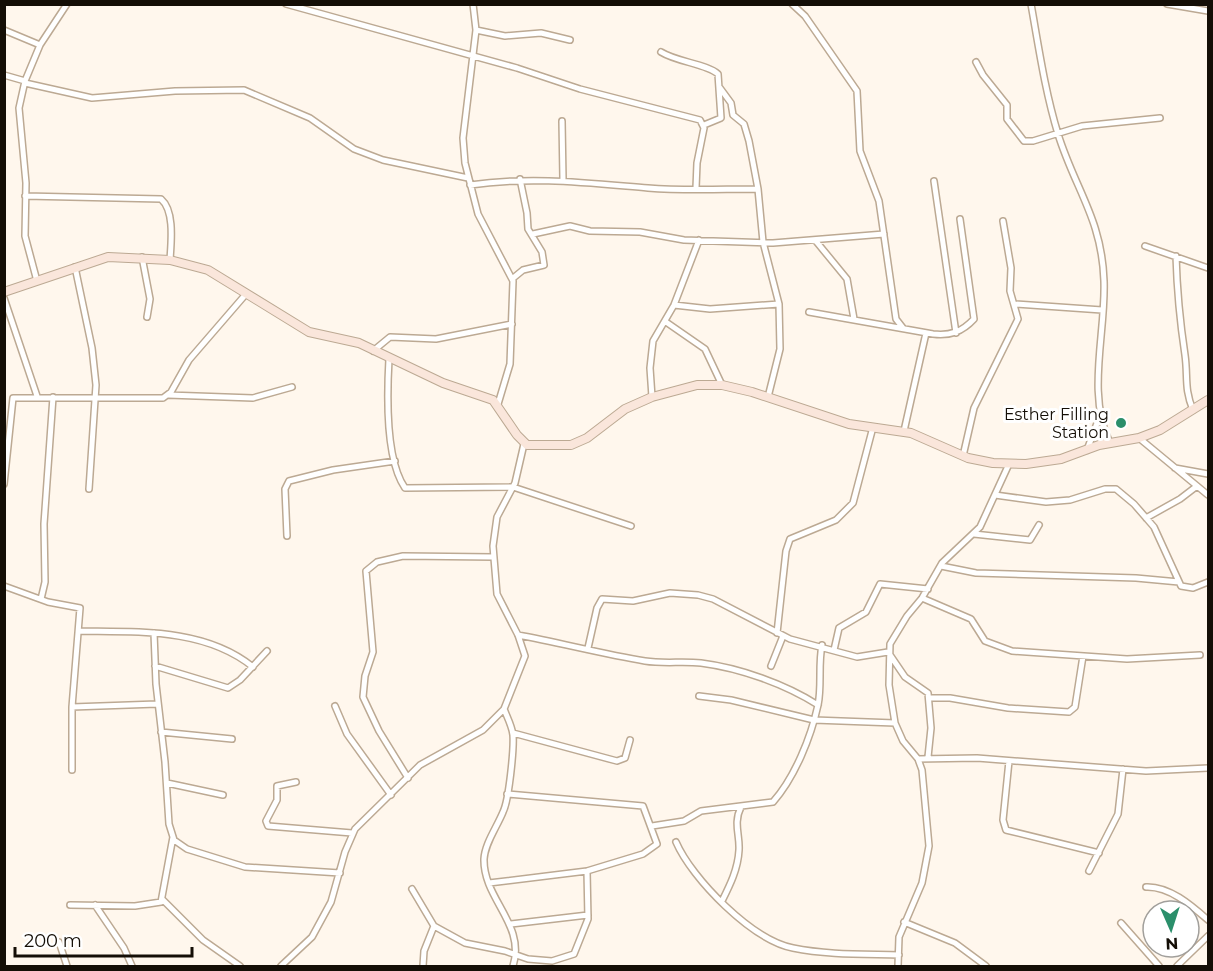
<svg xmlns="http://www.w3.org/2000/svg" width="1213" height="971" font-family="Montserrat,sans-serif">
  <rect width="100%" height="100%" fill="#fff7ed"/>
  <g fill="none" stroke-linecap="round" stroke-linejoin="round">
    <defs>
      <path id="street" d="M 286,4 L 517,68 L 580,89 L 700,120 L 704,128 L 697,163 L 696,188
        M 473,4 L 476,30 L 463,138 L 465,163 L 478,214 L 513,281 L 510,364 L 498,404
        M 792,4 L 805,16 L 857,91 L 860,151 L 879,201 L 896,319 L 903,328
        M 1031,4 C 1039,49 1045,91 1058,134 C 1075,189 1102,219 1104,281 C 1106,333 1086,394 1110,443
        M 1167,4 L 1208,11
        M 4,30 L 40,45
        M 476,30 L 505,36 L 541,33 L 570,40
        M 661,52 C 677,62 707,64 718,74 L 721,118 L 704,125
        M 976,62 L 983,75 L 1007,105 L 1007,119 L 1024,141 L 1033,141 L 1082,126 L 1160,118
        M 4,75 L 25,81
        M 25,83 L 92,98 L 175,91 L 244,90 L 310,118 L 354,149 L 383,160 L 468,178
        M 720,88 L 731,103 L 733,115 L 744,124 L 749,141 L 758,189 L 763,242 L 779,304 L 780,349 L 768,397
        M 562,121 L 563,179
        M 934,181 L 956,333
        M 470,185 C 531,176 588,183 648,188 C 684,191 722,189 758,189
        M 25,196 L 161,199 C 175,211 171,243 170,260
        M 533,234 L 570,226 L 590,231 L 640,232 L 684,240 L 773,243 L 884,234
        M 815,240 L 847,279 L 854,319
        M 1145,246 L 1208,268
        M 1176,256 C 1177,290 1180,322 1185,355 C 1188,376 1184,389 1193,410
        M 142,257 L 150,299 L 147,317
        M 75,267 L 92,348 L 96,385 L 89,489
        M 512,279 L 523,270 L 544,265 L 542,252 L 528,229 L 527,213 L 520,179
        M 37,281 L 25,236 L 26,183 L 19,108 L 25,81 L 40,45 L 67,4
        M 4,298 L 37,396
        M 1015,304 L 1102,310
        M 674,305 L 710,309 L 779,304
        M 809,312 L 933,334 C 950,336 962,332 974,319 L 960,219
        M 666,322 L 705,349 L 722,385
        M 373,351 L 390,337 L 436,339 L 512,324
        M 389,359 C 387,394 385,459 405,488 L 513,487 L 631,526
        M 168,395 L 253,398 L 292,387
        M 652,397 L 650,368 L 653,341 L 674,305 L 699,240
        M 904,431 L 926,333
        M 1139,438 L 1208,495
        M 1087,450 L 1099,418
        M 963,456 L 974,408 L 1018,319 L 1010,291 L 1011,268 L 1003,221
        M 1175,468 L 1208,474
        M 4,484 L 13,398 L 163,398 L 171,392 L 189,360 L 246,294
        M 995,495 L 1046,502 L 1070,500 L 1105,489 L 1116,489 L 1134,504 L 1154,527 L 1181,586 L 1193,588 L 1208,582
        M 1146,518 L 1180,499 L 1197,486
        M 974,534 L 1030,540 L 1039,525
        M 287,536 L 285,489 L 289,481 L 333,470 L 395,461
        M 941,566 L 976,573 L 1136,578 L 1179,582
        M 4,586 L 48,602 L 80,608 L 72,707 L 157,704
        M 922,598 L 971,619 L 985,641 L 1012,651 L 1127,659 L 1200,655
        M 41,599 L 45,582 L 44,524 L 53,397
        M 79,631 C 138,632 205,628 253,667
        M 154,633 L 156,684 L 165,762 L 169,824 L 174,840 L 187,849 L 245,867 L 340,873
        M 777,633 L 786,551 L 790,539 L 836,520 L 853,503 L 873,427
        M 518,635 C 561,643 603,654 645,661 C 664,664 682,661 701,663 C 740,668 785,684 818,705
        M 588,648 L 597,608 L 602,599 L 633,601 L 670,593 L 698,595 L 713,599 L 790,639 L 857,657 L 888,652 L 905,677 L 928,693 L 931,728 L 928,757
        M 834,650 L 839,628 L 866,612 L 880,584 L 928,589
        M 155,666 L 228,688 L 240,680 L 267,651
        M 771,666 L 783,636
        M 699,696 L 731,700 L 814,720 L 895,723
        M 930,698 L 950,698 L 1008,708 L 1069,712 L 1075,707 L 1083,656
        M 335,706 L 347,734 L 391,795
        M 72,707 L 72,770
        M 504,709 C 507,717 512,726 513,735 C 514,749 509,800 503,812 C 497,827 485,843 484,859 C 483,899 526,924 513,966
        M 161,732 L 232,739
        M 513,733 L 617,761 L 625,758 L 630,740
        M 918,759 L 977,758 L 1146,771 L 1208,768
        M 1009,761 L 1003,820 L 1006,830 L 1099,853
        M 408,778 L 379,731 L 363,697 L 365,676 L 373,652 L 366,571 L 377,562 L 403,556 L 493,557
        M 296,782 L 277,786 L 277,800 L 266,821 L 268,826 L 352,833
        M 167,783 L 223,795
        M 652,826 L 684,821 L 701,811 L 773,802 C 795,777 811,737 818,705 C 822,686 818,665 822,645
        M 676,842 C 692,879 752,940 793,948 C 827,955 864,954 899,955
        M 1089,871 L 1118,814 L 1123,769
        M 489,883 L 587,871 L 643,854 L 657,844 L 643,806 L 507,794
        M 1146,887 C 1169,886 1191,905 1208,920
        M 412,889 L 434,926
        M 163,900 L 203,940 L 240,966
        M 722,901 C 730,885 738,869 739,850 C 740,835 733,823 741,807
        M 70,905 L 135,906 L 161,902 L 173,837
        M 95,905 L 124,948 L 132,966
        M 904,922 L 955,943 L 986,966
        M 1121,923 L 1159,966
        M 511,924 L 588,915
        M 59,942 L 67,966
        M 281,966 L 312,937 L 331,902 L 345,852 L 355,829 L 420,765 L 483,730 L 504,709 L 525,656 L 518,635 L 497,594 L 493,546 L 497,517 L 515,483 L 524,444
        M 423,966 L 424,951 L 434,926 L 465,943 L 505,951 L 528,959 L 552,961 L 574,954 L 588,919 L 587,871
        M 898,966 L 899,937 L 922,883 L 929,846 L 922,770 L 918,759 L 903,741 L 895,723 L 889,685 L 890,644 L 907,616 L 922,598 L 942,563 L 980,527 L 1009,464
        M 1177,966 L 1208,936"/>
      <path id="secondary" d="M 4,292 L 108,257 L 170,260 L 208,270 L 309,332 L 359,343 L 443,383 L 493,400 L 517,435 L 527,445 L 571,445 L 587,438 L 625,409 L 652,397 L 697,385 L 722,385 L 752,392 L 849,424 L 911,433 L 968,458 L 993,463 L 1026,464 L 1061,459 L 1099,445 L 1139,438 L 1160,430 L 1208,400"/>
    </defs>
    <use href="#street" stroke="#bca993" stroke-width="8"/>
    <use href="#secondary" stroke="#bca993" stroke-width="10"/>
    <use href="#street" stroke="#fff" stroke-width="5"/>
    <use href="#secondary" stroke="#fae6db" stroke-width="8"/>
  </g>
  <circle fill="#2b8f6b" stroke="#fff" stroke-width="2" cx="1121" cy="423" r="6"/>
  <g text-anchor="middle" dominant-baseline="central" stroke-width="6" stroke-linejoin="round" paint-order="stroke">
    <g font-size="16" fill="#140e06" stroke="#fff" text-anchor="end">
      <text x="1109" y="414">Esther Filling<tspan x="1109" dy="18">Station</tspan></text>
    </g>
  </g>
  <rect width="1213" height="971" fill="none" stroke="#140e06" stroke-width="12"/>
  <g transform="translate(1171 929) rotate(177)"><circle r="28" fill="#ffffff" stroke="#a19f9b" stroke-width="1.5"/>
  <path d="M0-4.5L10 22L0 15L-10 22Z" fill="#2b8f6b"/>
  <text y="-9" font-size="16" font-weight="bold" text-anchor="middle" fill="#140e06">N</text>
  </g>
  <path d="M15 947v9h177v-9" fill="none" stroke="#140e06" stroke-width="3"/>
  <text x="24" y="947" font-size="18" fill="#140e06" stroke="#ffffff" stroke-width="4.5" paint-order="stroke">200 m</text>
</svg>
